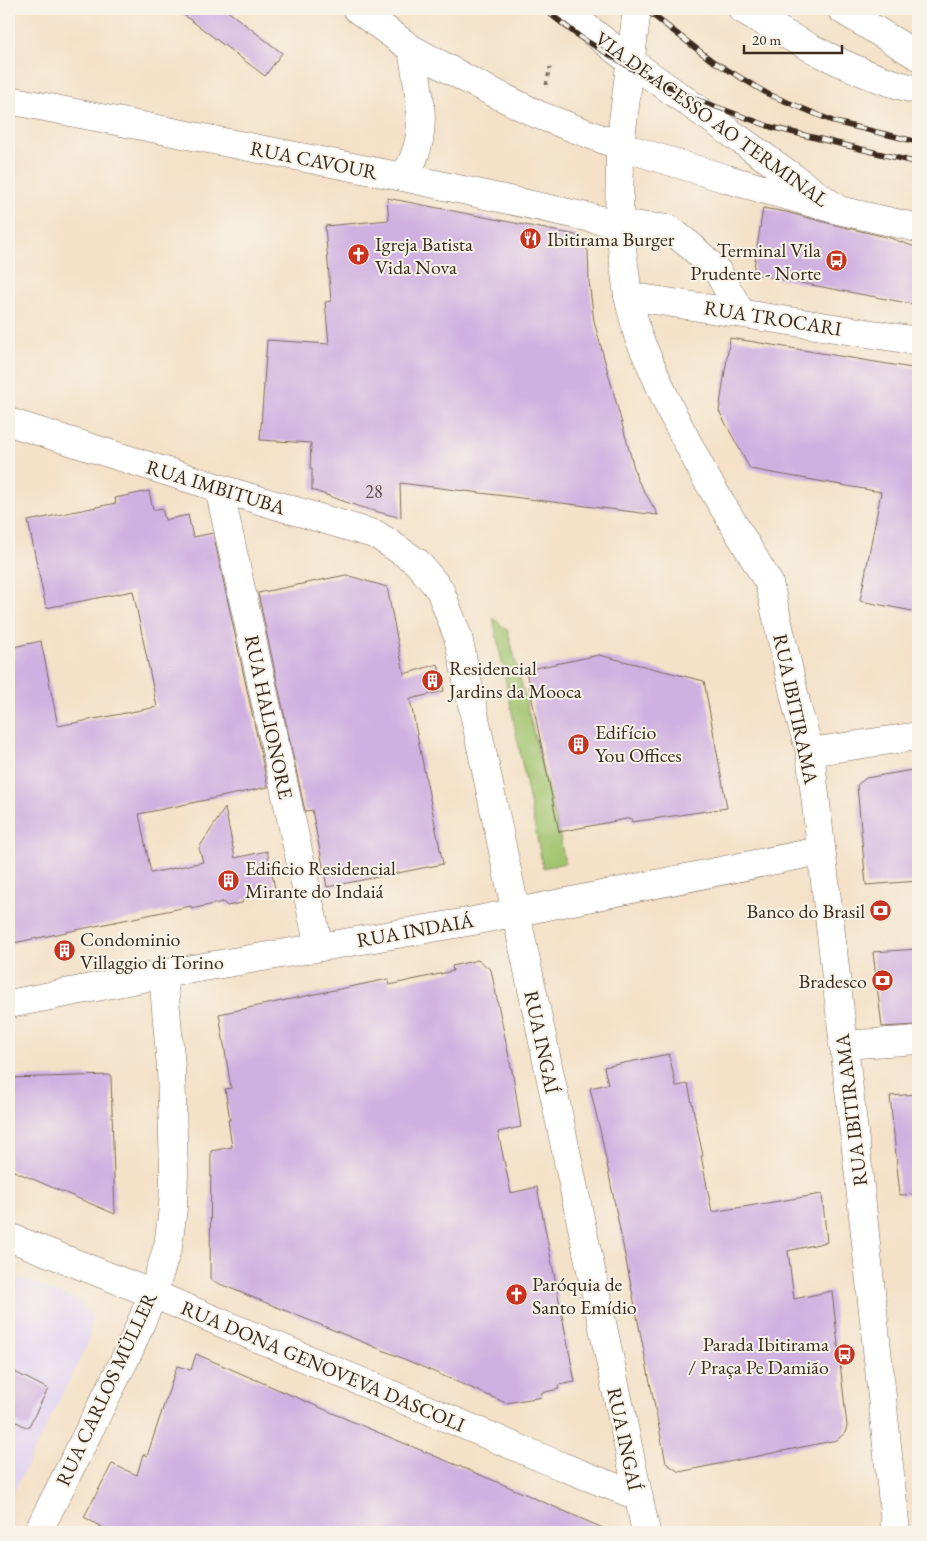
<svg xmlns="http://www.w3.org/2000/svg" width="927" height="1541" font-family="'EB Garamond',serif">
  <rect width="100%" height="100%" fill="#f7f3e8"/>
  <filter id="ink" filterUnits="userSpaceOnUse"><feTurbulence type="fractalNoise" baseFrequency=".02" numOctaves="2"/><feDisplacementMap in="SourceGraphic" scale="10" xChannelSelector="R" yChannelSelector="G"/><feConvolveMatrix kernelMatrix="1 2 1 2 8 2 1 2 1" color-interpolation-filters="sRGB"/></filter>
  <filter id="wash" filterUnits="userSpaceOnUse"><feTurbulence type="fractalNoise" baseFrequency=".0096" numOctaves="4" result="noise"/><feDisplacementMap in="SourceGraphic" scale="20" xChannelSelector="R" yChannelSelector="G"/><feGaussianBlur stdDeviation="1.12" result="paint"/><feColorMatrix in="noise" values="0 0 0 0 0 0 0 0 0 0 0 0 0 0 0 0 0 1.4 0 .05"/><feComposite in="paint" operator="in"/></filter>
  <g filter="url(#wash)">
    <rect width="100%" height="100%" fill="#f4e1c7"/>
    <path fill="#e2d4f3" d="M 9,1274 L 79,1301 L 92,1317 L 89,1341 L 9,1501 Z"/>
    <path fill="#a1c46e" stroke="#6e7746" d="M 493,618 L 508,631 L 559,832 L 565,863 L 543,868 Z"/>
    <g id="blocks">
      <path fill="#d0b0e1" d="M 176,9 L 225,9 L 282,53 L 265,76 Z
        M 387,198 L 576,235 L 588,251 L 589,281 L 594,321 L 637,479 L 658,515 L 400,483 L 401,518 L 360,507 L 312,490 L 312,469 L 310,469 L 311,443 L 260,440 L 267,340 L 329,344 L 325,302 L 331,301 L 325,226 L 389,220 Z
        M 763,208 L 786,212 L 835,225 L 890,238 L 918,248 L 918,305 L 753,274 Z
        M 730,338 L 918,369 L 918,612 L 860,601 L 881,492 L 750,469 L 719,411 Z
        M 149,491 L 153,510 L 162,508 L 165,520 L 188,515 L 193,537 L 213,533 L 268,787 L 139,814 L 151,873 L 203,862 L 199,848 L 225,808 L 235,858 L 267,851 L 276,893 L 244,899 L 242,903 L 227,906 L 223,902 L 191,909 L 191,906 L 9,944 L 9,648 L 41,641 L 58,726 L 157,707 L 133,591 L 46,608 L 28,521 L 116,503 L 115,498 Z
        M 346,575 L 387,587 L 404,674 L 438,664 L 444,691 L 410,699 L 443,864 L 327,887 L 312,810 L 305,811 L 258,593 Z
        M 599,655 L 704,681 L 727,808 L 632,822 L 631,818 L 559,832 L 526,670 Z
        M 918,769 L 918,881 L 866,885 L 857,785 L 866,778 Z
        M 918,949 L 918,1025 L 882,1027 L 873,952 Z
        M 478,960 L 491,970 L 514,1081 L 521,1127 L 498,1132 L 511,1193 L 537,1187 L 575,1382 L 558,1385 L 559,1389 L 541,1393 L 542,1397 L 506,1403 L 397,1356 L 210,1280 L 211,1151 L 232,1147 L 228,1120 L 230,1120 L 225,1089 L 231,1088 L 219,1014 L 388,979 L 389,985 L 453,971 L 452,966 Z
        M 669,1054 L 676,1086 L 688,1084 L 703,1156 L 701,1156 L 712,1212 L 822,1194 L 827,1242 L 788,1251 L 794,1299 L 832,1291 L 847,1426 L 845,1433 L 837,1440 L 679,1472 L 666,1463 L 601,1134 L 590,1088 L 608,1084 L 604,1067 Z
        M 111,1075 L 115,1214 L 9,1169 L 9,1078 Z
        M 918,1094 L 918,1194 L 900,1195 L 890,1096 Z
        M 196,1354 L 358,1424 L 502,1484 L 612,1532 L 110,1532 L 84,1517 L 112,1464 L 137,1475 L 143,1454 L 147,1456 L 177,1366 L 191,1370 Z
        M 9,1369 L 48,1389 L 28,1428 L 9,1418 Z"/>
    </g>
  </g>
  <g filter="url(#ink)">
    <use href="#blocks" fill-opacity="0" stroke="#7c6a59" stroke-width="1"/>
    <g fill="none" stroke-linecap="round" stroke-linejoin="round">
      <defs>
        <path id="minor" d="M 563,9 L 630,61 L 836,208
          M 742,9 C 794,40 859,77 918,90
          M 9,100 L 403,177 L 619,224
          M 628,296 L 918,341
          M 9,422 L 235,493 L 377,535 L 417,562 L 440,590 L 458,637 L 646,1532
          M 219,488 L 319,947
          M 810,752 L 918,736
          M 9,1004 L 163,974 L 473,921 L 820,851
          M 843,1045 L 918,1040
          M 9,1237 L 153,1294 L 561,1466 L 637,1496
          M 38,1532 L 129,1351 L 153,1294 L 168,1246 L 173,1208 L 174,1171 L 171,1068 L 163,974"/>
        <path id="major" d="M 637,9 L 620,146 L 619,224 L 628,296 L 638,336 L 670,409 L 706,478 L 769,583 L 798,711 L 810,752 L 858,1167 L 896,1532
          M 619,224 L 669,229 L 692,247 L 718,272 L 741,313"/>
        <path id="highway" d="M 357,9 L 412,49 L 474,83 L 539,115 L 620,146 L 727,179 L 838,210 L 918,228
          M 841,9 L 918,56
          M 403,177 C 407,171 412,164 414,157 C 428,124 417,83 412,49"/>
      </defs>
      <use href="#minor" stroke="#7c6a59" stroke-width="29"/>
      <use href="#major" stroke="#7c6a59" stroke-width="29"/>
      <use href="#highway" stroke="#7c6a59" stroke-width="29"/>
      <path stroke="#7c6a59" stroke-width="3" stroke-dasharray="4 4" stroke-linecap="butt" d="M 546,85 L 550,67"/>
      <use href="#minor" stroke="#fff" stroke-width="28"/>
      <use href="#major" stroke="#fff" stroke-width="28"/>
      <use href="#highway" stroke="#fff" stroke-width="28"/>
      <defs>
        <path id="rail" d="M 544,9 L 580,37 L 636,71 L 698,100 L 771,127 L 918,163
          M 645,9 L 711,60 L 768,94 L 835,122 L 918,142"/>
      </defs>
      <use href="#rail" stroke="#3b2a1e" stroke-width="5.5"/>
      <use href="#rail" stroke="#f7f3e8" stroke-width="4" stroke-dasharray="11" stroke-linecap="butt"/>
    </g>
  </g>
  <defs>
    <symbol id="restaurant-disc" viewBox="-11 -11 22 22"><circle r="9.5" fill="#c8321e" stroke="#f7f3e8"/><path d="M-5-6h1v4h1v-4h1v4h1v-4h1v5L-1.5 .5V6h-2V.5L-5-1ZM5-6V6H3V1.5H1.5Q1.5-4 5-6Z" fill="#fff"/></symbol>
    <symbol id="church-disc" viewBox="-11 -11 22 22"><circle r="9.5" fill="#c8321e" stroke="#f7f3e8"/><path d="M-1.2-6h2.4v3.5h3.3v2.4h-3.3V6h-2.4V-.1h-3.3v-2.4h3.3Z" fill="#fff"/></symbol>
    <symbol id="bus-disc" viewBox="-11 -11 22 22"><circle r="9.5" fill="#c8321e" stroke="#f7f3e8"/><path d="M-5-6H5V4H4V6H2V4H-2V6H-4V4H-5ZM-3.5-4V0h7V-4ZM-3.5 1.2v1.5H-2V1.2ZM2 1.2v1.5H3.5V1.2Z" fill="#fff"/></symbol>
    <symbol id="building-disc" viewBox="-11 -11 22 22"><circle r="9.5" fill="#c8321e" stroke="#f7f3e8"/><path d="M-4-6H4V6H1V3H-1V6H-4ZM-2.5-4.3h1.7v1.8h-1.7ZM.8-4.3h1.7v1.8H.8ZM-2.5-1h1.7V.8h-1.7ZM.8-1h1.7V.8H.8Z" fill="#fff"/></symbol>
    <symbol id="bank-disc" viewBox="-11 -11 22 22"><circle r="9.5" fill="#c8321e" stroke="#f7f3e8"/><path d="M-6-4H6V4H-6ZM0-2.3a2.3 2.3 0 1 0 0 4.6a2.3 2.3 0 1 0 0-4.6Z" fill="#fff"/></symbol>
  </defs>
  <g fill-rule="evenodd">
    <use href="#restaurant-disc" x="518" y="226" width="25" height="25"/>
    <use href="#church-disc" x="346" y="242" width="25" height="25"/>
    <use href="#bus-disc" x="824" y="248" width="25" height="25"/>
    <use href="#building-disc" x="420" y="668" width="25" height="25"/>
    <use href="#building-disc" x="566" y="732" width="25" height="25"/>
    <use href="#building-disc" x="216" y="868" width="25" height="25"/>
    <use href="#bank-disc" x="868" y="898" width="25" height="25"/>
    <use href="#building-disc" x="52" y="938" width="25" height="25"/>
    <use href="#bank-disc" x="870" y="968" width="25" height="25"/>
    <use href="#church-disc" x="504" y="1282" width="25" height="25"/>
    <use href="#bus-disc" x="832" y="1342" width="25" height="25"/>
  </g>
  <g text-anchor="middle" dominant-baseline="central" stroke-width="4" stroke-linejoin="round" paint-order="stroke">
    <g font-size="18" fill="#604c4f">
      <text x="374" y="491">28</text>
    </g>
    <g font-size="20" fill="#3b2a1e" stroke="#f7f3e8">
      <text transform="translate(712 119) rotate(36)">VIA DE ACESSO AO TERMINAL</text>
      <text transform="translate(314 160) rotate(11)">RUA CAVOUR</text>
      <text transform="translate(773 318) rotate(9)">RUA TROCARI</text>
      <text transform="translate(216 487) rotate(17)">RUA IMBITUBA</text>
      <text transform="translate(796 709) rotate(78)">RUA IBITIRAMA</text>
      <text transform="translate(269 717) rotate(78)">RUA HALIONORE</text>
      <text transform="translate(415 930) rotate(-10)">RUA INDAIÁ</text>
      <text transform="translate(542 1042) rotate(78)">RUA INGAÍ</text>
      <text transform="translate(851 1110) rotate(-97)">RUA IBITIRAMA</text>
      <text transform="translate(323 1366) rotate(23)">RUA DONA GENOVEVA DASCOLI</text>
      <text transform="translate(106 1389) rotate(-65)">RUA CARLOS MÜLLER</text>
      <text transform="translate(625 1439) rotate(78)">RUA INGAÍ</text>
    </g>
    <g font-size="20" fill="#3b2a1e" stroke="#f7f3e8" text-anchor="start">
      <text x="547" y="239">Ibitirama Burger</text>
      <text x="375" y="244">Igreja Batista<tspan x="375" dy="23">Vida Nova</tspan></text>
      <text x="821" y="250" text-anchor="end">Terminal Vila<tspan x="821" dy="23">Prudente - Norte</tspan></text>
      <text x="449" y="668">Residencial<tspan x="449" dy="23">Jardins da Mooca</tspan></text>
      <text x="595" y="732">Edifício<tspan x="595" dy="23">You Offices</tspan></text>
      <text x="245" y="868">Edificio Residencial<tspan x="245" dy="23">Mirante do Indaiá</tspan></text>
      <text x="865" y="911" text-anchor="end">Banco do Brasil</text>
      <text x="80" y="939">Condominio<tspan x="80" dy="23">Villaggio di Torino</tspan></text>
      <text x="867" y="981" text-anchor="end">Bradesco</text>
      <text x="532" y="1284">Paróquia de<tspan x="532" dy="23">Santo Emídio</tspan></text>
      <text x="829" y="1344" text-anchor="end">Parada Ibitirama<tspan x="829" dy="23">/ Praça Pe Damião</tspan></text>
    </g>
  </g>
  <rect width="927" height="1541" fill="none" stroke="#f7f3e8" stroke-width="30"/>
  <path d="M744 45v8h98v-8" fill="none" stroke="#3b2a1e" stroke-width="2.5"/>
  <text x="752" y="45" font-size="15" fill="#3b2a1e" stroke="#f7f3e8" stroke-width="4" paint-order="stroke">20 m</text>
</svg>
